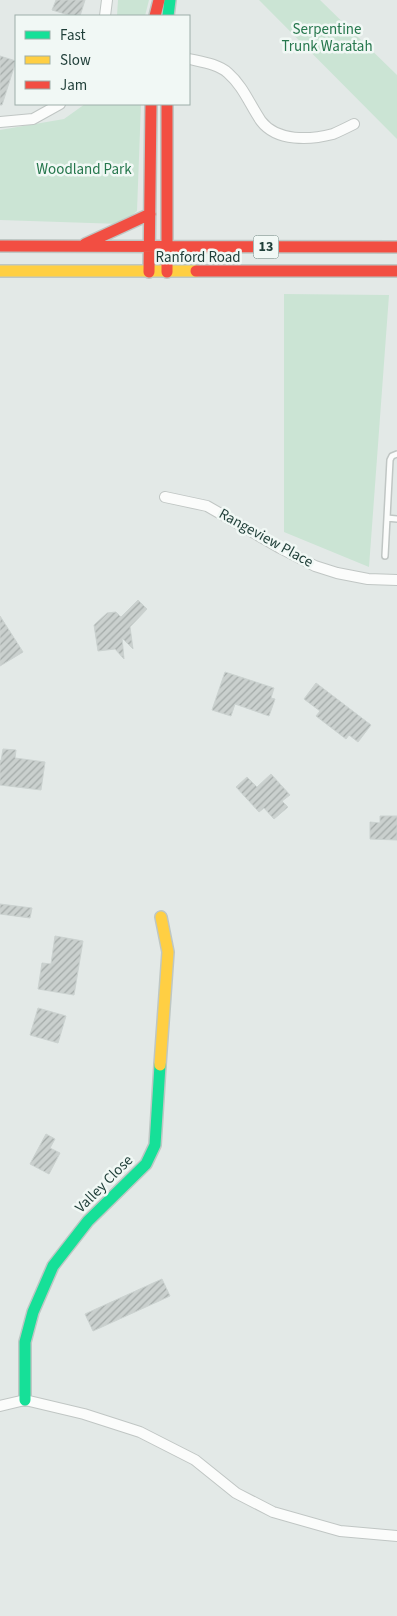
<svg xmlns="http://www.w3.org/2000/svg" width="397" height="1616" font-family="'Source Sans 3',sans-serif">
  <defs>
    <pattern id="building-hatch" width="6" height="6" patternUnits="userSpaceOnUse" patternTransform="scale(1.25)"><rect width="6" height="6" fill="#cad0ce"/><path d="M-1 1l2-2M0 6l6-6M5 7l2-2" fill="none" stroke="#a3aaa8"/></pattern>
  </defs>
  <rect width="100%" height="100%" fill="#e3e9e7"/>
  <path fill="#cbe4d4" d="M 118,0 L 149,0 L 145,16 L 117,16 Z
    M 259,0 L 320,0 L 397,75 L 397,139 Z
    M 85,104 L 141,104 L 137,211 L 121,224 L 0,220 L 0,130 L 64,119 Z
    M 284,294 L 389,295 L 369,567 L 284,532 Z"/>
  <path fill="url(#building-hatch)" stroke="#cbd2d0" d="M 56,0 L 85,0 L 80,16 L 72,16 L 52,10 Z
    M 0,56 L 16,61 L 2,105 L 0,105 Z
    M 138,600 L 147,609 L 130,627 L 133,649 L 122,638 L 124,659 L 115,649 L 98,651 L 94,625 L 107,613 L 116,612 L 121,617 Z
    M 0,616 L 23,652 L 0,666 Z
    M 225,672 L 274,688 L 271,698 L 275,699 L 269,716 L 235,704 L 231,716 L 212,710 Z
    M 316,683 L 371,725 L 358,742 L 349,735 L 346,739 L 316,716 L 320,711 L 304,699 Z
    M 3,749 L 16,750 L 15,758 L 45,762 L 41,790 L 0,785 L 0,760 L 1,761 Z
    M 271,774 L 290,795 L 282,801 L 288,807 L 274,819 L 264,808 L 259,812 L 236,787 L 247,777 L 257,787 Z
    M 380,816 L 397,816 L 397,840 L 370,839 L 370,822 L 380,823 Z
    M 0,904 L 32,908 L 30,918 L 0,914 Z
    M 55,936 L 83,941 L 74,995 L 38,989 L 42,963 L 51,964 Z
    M 38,1008 L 66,1016 L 58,1043 L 30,1035 Z
    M 46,1134 L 55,1139 L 50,1148 L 60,1153 L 49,1174 L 30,1164 Z
    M 162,1279 L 170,1296 L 93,1331 L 85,1314 Z"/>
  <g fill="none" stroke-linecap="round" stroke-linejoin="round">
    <defs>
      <path id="lane" d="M 387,518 L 397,519
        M 385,556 L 390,460 L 392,456 L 397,454"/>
      <path id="street" d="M 105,16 L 107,0
        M 189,59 C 202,62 218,64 228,73 C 243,86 250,105 261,121 C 277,142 310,140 333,134 C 340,131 348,127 354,124
        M 0,122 L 33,119 L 60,104
        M 165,497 L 207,506 L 280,548 L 315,566 L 337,573 L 368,579 L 397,580
        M 0,1406 L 25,1400 L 84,1414 L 140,1432 L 195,1460 L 236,1493 L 273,1512 L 340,1531 L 397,1536"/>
      <path id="fast" d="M 168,16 L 170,0
        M 25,1400 L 25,1342 L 33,1312 L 53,1266 L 88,1221 L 146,1164 L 155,1145 L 160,1065"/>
      <path id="slow" d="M 0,271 L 196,271
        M 160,1065 L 168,952 L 161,917"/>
      <path id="jam" d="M 155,16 L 159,0
        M 167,104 L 167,272
        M 85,244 L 150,214
        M 0,246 L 397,247
        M 196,271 L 397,271
        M 149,272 L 151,104"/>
    </defs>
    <use href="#lane" stroke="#c0c6c4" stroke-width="8"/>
    <use href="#street" stroke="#c0c6c4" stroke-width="12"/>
    <use href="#fast" stroke="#bec7c4" stroke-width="14"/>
    <use href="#slow" stroke="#bec7c4" stroke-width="14"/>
    <use href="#jam" stroke="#bec7c4" stroke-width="14"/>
    <use href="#lane" stroke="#fbfcfb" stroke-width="5"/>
    <use href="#street" stroke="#fbfcfb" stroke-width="10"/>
    <use href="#fast" stroke="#16e098" stroke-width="11"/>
    <use href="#slow" stroke="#ffcf43" stroke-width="11"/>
    <use href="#jam" stroke="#f24e42" stroke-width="11"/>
  </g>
  <g text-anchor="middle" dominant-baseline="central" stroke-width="5" stroke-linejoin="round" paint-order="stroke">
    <rect fill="#f1f8f5" stroke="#5e7671" stroke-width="1" x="253.5" y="235.5" width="25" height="23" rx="4"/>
    <g font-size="14" font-weight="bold" fill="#1f3e38">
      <text x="266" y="247">13</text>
    </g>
    <g font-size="15" fill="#26774d" stroke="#f1f8f5">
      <text x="327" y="29">Serpentine<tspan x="327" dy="17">Trunk Waratah</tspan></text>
      <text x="84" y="169">Woodland Park</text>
    </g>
    <g font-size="15" fill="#1f3e38" stroke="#f1f8f5">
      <text x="198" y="257">Ranford Road</text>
      <text transform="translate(266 538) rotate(29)">Rangeview Place</text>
      <text transform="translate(104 1184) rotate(-45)">Valley Close</text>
    </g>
  </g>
  <rect x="15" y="15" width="175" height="90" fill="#f1f8f5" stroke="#9daea9"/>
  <rect x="25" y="31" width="25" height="8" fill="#16e098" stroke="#9daea9"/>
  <text x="60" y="40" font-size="15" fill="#1f3e38">Fast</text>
  <rect x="25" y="56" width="25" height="8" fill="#ffcf43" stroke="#9daea9"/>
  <text x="60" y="65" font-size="15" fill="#1f3e38">Slow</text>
  <rect x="25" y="81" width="25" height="8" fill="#f24e42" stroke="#9daea9"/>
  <text x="60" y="90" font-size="15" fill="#1f3e38">Jam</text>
</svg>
